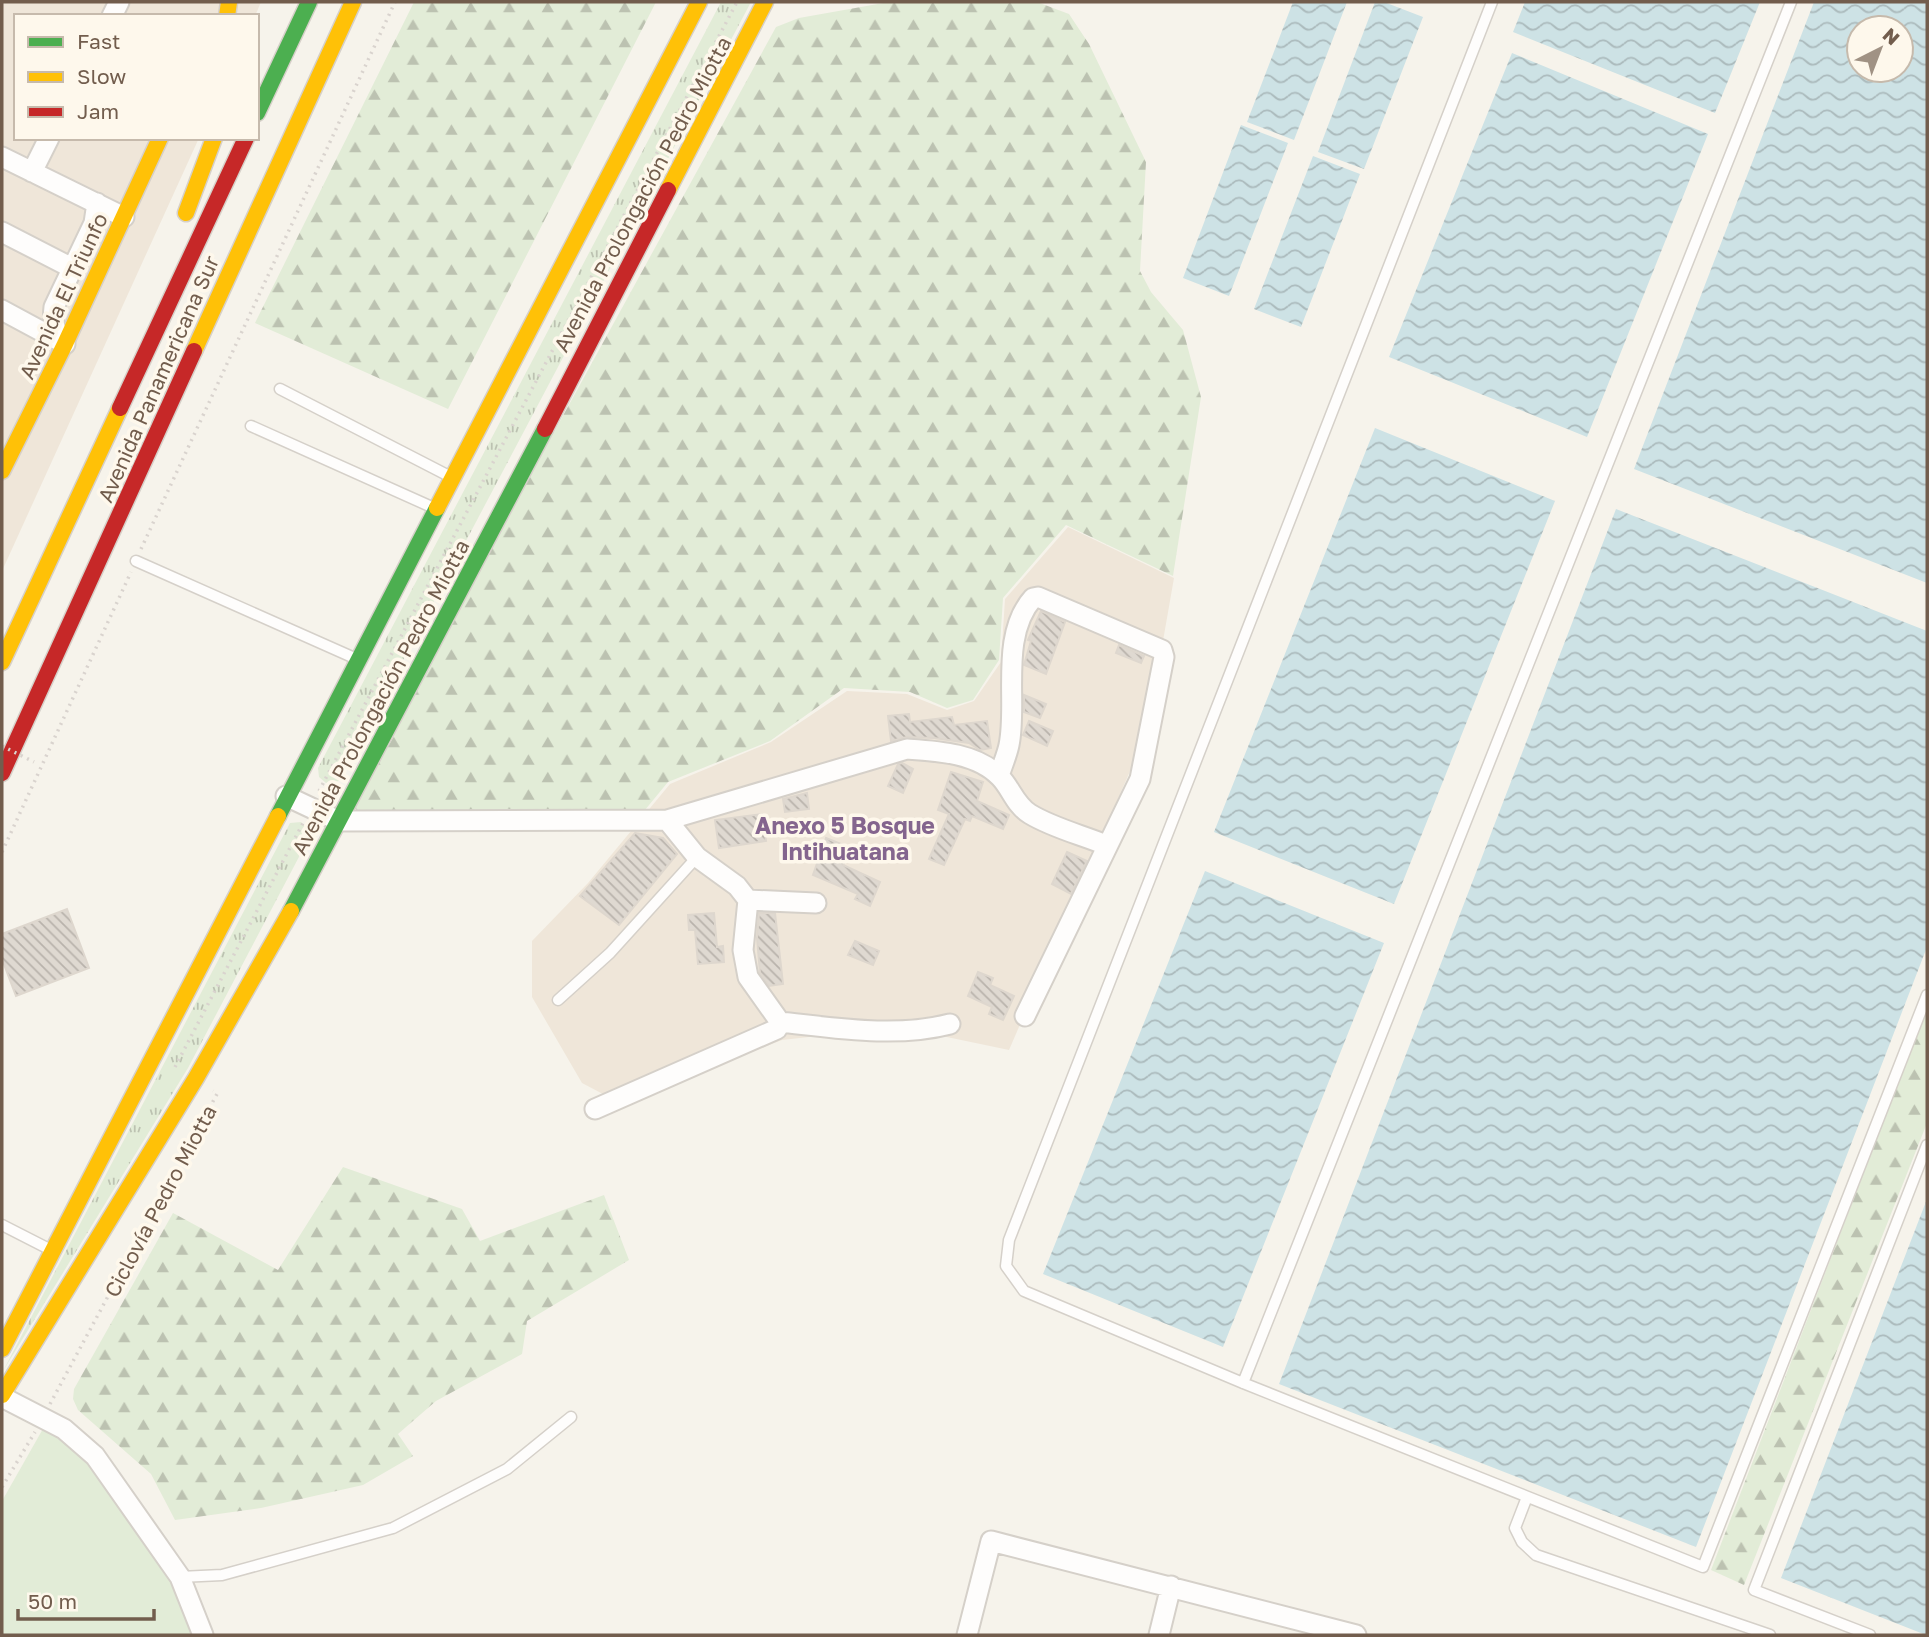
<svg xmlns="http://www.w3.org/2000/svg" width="1929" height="1637" font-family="'Golos Text',sans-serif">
  <defs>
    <pattern id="grass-tufts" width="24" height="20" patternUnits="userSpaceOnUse" patternTransform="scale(1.75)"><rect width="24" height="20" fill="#e2ecd7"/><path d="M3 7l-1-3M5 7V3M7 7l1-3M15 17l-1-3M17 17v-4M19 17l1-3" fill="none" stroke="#bcc2b1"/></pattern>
    <pattern id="forest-firs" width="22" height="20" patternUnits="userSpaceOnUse" patternTransform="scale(1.75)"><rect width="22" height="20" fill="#e2ecd7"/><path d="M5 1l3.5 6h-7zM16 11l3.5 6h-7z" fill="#bcc2b1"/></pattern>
    <pattern id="water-waves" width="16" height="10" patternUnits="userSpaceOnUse" patternTransform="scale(1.75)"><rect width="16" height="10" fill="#cde2e5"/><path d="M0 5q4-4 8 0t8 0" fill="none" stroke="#abbabc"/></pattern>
    <pattern id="building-back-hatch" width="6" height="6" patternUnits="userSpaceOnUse" patternTransform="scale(1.75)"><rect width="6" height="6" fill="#dfd9d1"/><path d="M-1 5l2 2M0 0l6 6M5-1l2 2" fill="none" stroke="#b9b3ac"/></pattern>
  </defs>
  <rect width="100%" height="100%" fill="#f6f3eb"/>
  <path fill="#efe6d9" d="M 2,2 L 261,2 L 255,16 L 16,16 L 16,138 L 199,138 L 2,571 Z
    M 1068,527 L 1174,578 L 1147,732 L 1009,1050 L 899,1027 L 782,1040 L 620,1103 L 582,1083 L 532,997 L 532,941 L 588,883 L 670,784 L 771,742 L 847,691 L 907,694 L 947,710 L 974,701 L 1001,662 L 1005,599 Z"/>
  <path fill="url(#grass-tufts)" d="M 721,2 L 751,2 L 339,781 L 326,783 L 319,777 L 318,768 Z
    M 301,822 L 311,834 L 188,1068 L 3,1371 L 290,823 Z"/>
  <path fill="url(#forest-firs)" d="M 414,2 L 656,2 L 448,409 L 255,323 Z
    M 889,2 L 1037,2 L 1069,14 L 1089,44 L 1146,162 L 1140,271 L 1151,292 L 1183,330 L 1201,397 L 1173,576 L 1066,525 L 1003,598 L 999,660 L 973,700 L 947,708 L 910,692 L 844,688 L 770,741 L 668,782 L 640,816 L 363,817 L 352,805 L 354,797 L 776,27 L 799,18 Z
    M 1927,1008 L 1927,1123 L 1744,1585 L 1711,1570 Z
    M 343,1167 L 462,1209 L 480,1241 L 604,1195 L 629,1260 L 527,1321 L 522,1354 L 436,1401 L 398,1434 L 413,1456 L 363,1485 L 261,1508 L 175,1520 L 151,1474 L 78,1410 L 73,1399 L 74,1389 L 173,1213 L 278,1270 Z"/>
  <path fill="#e2ecd7" d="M 44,1427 L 88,1458 L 169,1578 L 194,1635 L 2,1635 L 2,1501 Z"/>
  <path fill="url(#water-waves)" fill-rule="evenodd" d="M 1293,2 L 1347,2 L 1294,140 L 1247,122 Z
    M 1375,2 L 1384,2 L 1423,17 L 1364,169 L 1318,152 Z
    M 1525,2 L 1760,2 L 1715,113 L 1513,32 Z
    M 1814,2 L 1927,2 L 1927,583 L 1634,469 ZM 1901,28 L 1901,70 L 1859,70 L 1859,28 Z
    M 1512,53 L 1708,134 L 1587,437 L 1389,357 Z
    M 1241,125 L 1288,143 L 1229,296 L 1183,278 Z
    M 1313,156 L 1360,174 L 1301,327 L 1254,309 Z
    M 1375,428 L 1555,501 L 1394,904 L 1214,832 Z
    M 1616,509 L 1927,631 L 1927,947 L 1696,1547 L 1279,1384 Z
    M 1205,871 L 1384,943 L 1223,1347 L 1043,1274 Z
    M 1927,1199 L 1927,1635 L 1926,1635 L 1781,1578 Z"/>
  <path fill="url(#building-back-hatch)" stroke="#ded7ce" stroke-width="2" d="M 1041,611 L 1065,622 L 1046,674 L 1024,665 L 1031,641 L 1028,640 Z
    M 1119,645 L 1144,656 L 1141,663 L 1116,653 Z
    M 1024,695 L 1046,704 L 1040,718 L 1024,712 Z
    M 909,714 L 910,722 L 952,717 L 954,725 L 987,721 L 991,748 L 980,750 L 969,743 L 934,738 L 907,737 L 891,741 L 888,716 Z
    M 1029,721 L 1053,731 L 1047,746 L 1023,735 Z
    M 902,763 L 913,769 L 903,793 L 888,786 L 898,764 Z
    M 951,772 L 983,782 L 977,801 L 1009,815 L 1003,829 L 972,816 L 970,821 L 965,819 L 944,865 L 929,859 L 949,814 L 938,810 Z
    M 807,793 L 809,809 L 785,812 L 783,799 Z
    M 762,814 L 766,841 L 719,848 L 715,820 Z
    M 635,833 L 663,838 L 677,854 L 619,925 L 580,896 Z
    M 826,838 L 851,848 L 843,865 L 880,882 L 870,906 L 855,899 L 858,894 L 813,875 Z
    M 1067,852 L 1087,861 L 1071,894 L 1052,884 Z
    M 67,909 L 89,968 L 16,996 L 2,959 L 2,934 Z
    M 714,913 L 717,947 L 723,946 L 724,962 L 698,964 L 695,930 L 689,930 L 688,915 Z
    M 759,913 L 775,913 L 783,984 L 769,986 L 760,973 L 757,938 Z
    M 855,941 L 879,951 L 873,965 L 848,955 Z
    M 978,972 L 993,978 L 990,985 L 1014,996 L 1003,1020 L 989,1014 L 992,1007 L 968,996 Z"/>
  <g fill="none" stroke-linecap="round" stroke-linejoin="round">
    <defs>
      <path id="lane" d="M 1492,2 L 1009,1240 L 1006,1266 L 1024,1291 L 1243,1383 L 1703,1567 L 1927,995
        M 280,389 L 451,477
        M 251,426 L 434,508
        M 136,561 L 359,660
        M 558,1000 L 610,953 L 697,857
        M 2,1225 L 53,1251
        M 1243,1383 L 1791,2
        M 1527,1497 L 1515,1528 L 1522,1542 L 1536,1555 L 1770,1635
        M 180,1577 L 222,1575 L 393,1528 L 507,1469 L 571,1417
        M 1870,1635 L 1754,1590 L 1927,1145"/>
      <path id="street" d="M 112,16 L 119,2
        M 2,157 L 124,217
        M 32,172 L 49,138
        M 2,232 L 74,269
        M 2,310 L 65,344
        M 65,344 C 55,332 52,323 54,307 L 94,223 L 97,203
        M 999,776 C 1002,766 1007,755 1009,745 C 1018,703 999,636 1033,598 L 1038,597 L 1162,650 L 1164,657 L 1140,779 L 1025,1016
        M 286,796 L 339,821 L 667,820 L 907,749 C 937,751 977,753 1000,777 C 1011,788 1015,805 1030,814 C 1053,828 1082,835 1106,845
        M 667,820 L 697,857 L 737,886 L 748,900 L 743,950 L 748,977 L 780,1022
        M 748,900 L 816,903
        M 780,1022 C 836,1028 896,1038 950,1024
        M 595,1109 L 777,1029 L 780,1022
        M 2,1397 L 64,1429 L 95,1456 L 180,1577 L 203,1635
        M 967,1635 L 991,1541 L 1356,1635
        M 1159,1635 L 1171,1586"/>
      <path id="fast" d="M 257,113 L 309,2
        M 278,816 L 437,508
        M 291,911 L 545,429"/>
      <path id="slow" d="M 227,16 L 229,2
        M 668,190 L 765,2
        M 186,213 L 214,138
        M 194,351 L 353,2
        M 2,471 L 65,344 L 160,138
        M 437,508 L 699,2
        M 2,662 L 120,408
        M 2,1349 L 278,816
        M 2,1395 L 196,1078 L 291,911"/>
      <path id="jam" d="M 120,408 L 246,138
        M 545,429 L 668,190
        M 2,773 L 194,351"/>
    </defs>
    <use href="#lane" stroke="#d5d0c9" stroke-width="13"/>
    <use href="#street" stroke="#d5d0c9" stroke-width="23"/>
    <use href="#fast" stroke="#d6d0c9" stroke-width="19"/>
    <use href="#slow" stroke="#d6d0c9" stroke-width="19"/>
    <use href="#jam" stroke="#d6d0c9" stroke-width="19"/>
    <path stroke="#d9d3ce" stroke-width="3.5" stroke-dasharray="2 5" stroke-linecap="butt" d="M 141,549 L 395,2
      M 319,791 L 737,2
      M 2,852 L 131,572
      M 175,1067 L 303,823
      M 50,1404 L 217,1094 L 213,1091
      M 2,1487 L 35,1432"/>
    <use href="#lane" stroke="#fefdfc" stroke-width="10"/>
    <use href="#street" stroke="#fefdfc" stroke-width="19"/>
    <use href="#fast" stroke="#4caf50" stroke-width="16"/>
    <use href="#slow" stroke="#ffc107" stroke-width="16"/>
    <use href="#jam" stroke="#c62828" stroke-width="16"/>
    <path stroke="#d9d3ce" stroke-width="3.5" stroke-dasharray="2 5" stroke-linecap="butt" d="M 2,746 L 34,762"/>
  </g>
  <g text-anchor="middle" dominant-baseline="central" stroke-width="7" stroke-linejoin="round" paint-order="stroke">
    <g font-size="21" fill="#725d4d" stroke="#fef8ec">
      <text transform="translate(642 194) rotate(-62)">Avenida Prolongación Pedro Miotta</text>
      <text transform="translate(63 296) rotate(-65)">Avenida El Triunfo</text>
      <text transform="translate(158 379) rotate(-66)">Avenida Panamericana Sur</text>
      <text transform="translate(380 697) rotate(-62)">Avenida Prolongación Pedro Miotta</text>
      <text transform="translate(160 1201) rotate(-62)">Ciclovía Pedro Miotta</text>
    </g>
    <g font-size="23" font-weight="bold" fill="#84658e" stroke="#fef8ec">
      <text x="845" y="825">Anexo 5 Bosque<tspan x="845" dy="26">Intihuatana</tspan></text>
    </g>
  </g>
  <rect width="1929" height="1637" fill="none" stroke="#725d4d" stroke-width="7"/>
  <rect x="14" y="14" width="245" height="126" fill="#fef8ec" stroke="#c6baac" stroke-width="2"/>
  <rect x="28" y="37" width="35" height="10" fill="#4caf50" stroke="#c6baac" stroke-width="2"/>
  <text x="77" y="49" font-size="21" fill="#725d4d">Fast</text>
  <rect x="28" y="72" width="35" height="10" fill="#ffc107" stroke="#c6baac" stroke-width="2"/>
  <text x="77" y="84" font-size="21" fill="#725d4d">Slow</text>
  <rect x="28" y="107" width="35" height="10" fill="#c62828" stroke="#c6baac" stroke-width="2"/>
  <text x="77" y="119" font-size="21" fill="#725d4d">Jam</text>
  <g transform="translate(1880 49) rotate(42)"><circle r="33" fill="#fef8ec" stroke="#c6baac" stroke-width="2"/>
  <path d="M0-5L12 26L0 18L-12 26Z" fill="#a09284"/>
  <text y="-10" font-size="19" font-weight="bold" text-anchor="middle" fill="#725d4d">N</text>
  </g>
  <path d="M18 1609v10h136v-10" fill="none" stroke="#725d4d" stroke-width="3.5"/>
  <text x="28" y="1609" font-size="21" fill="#725d4d" stroke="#fef8ec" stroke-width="5" paint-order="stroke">50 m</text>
</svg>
